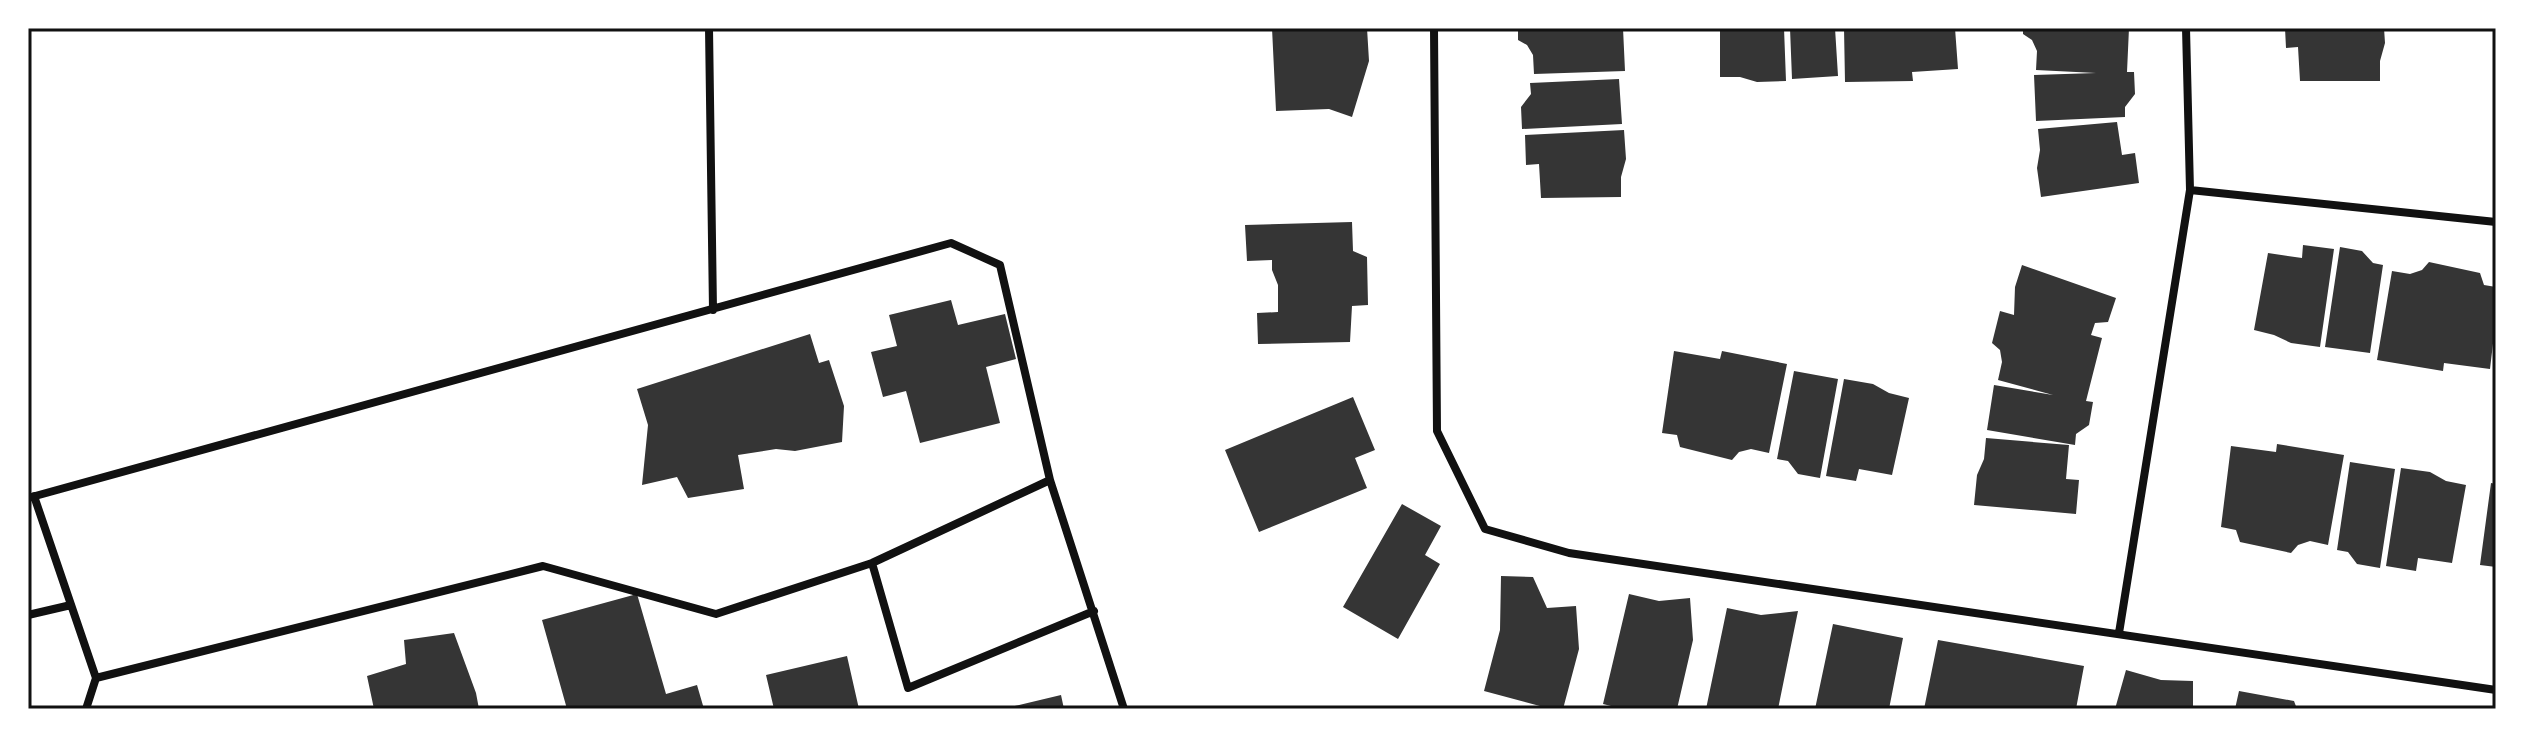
<svg xmlns="http://www.w3.org/2000/svg" width="2524" height="737" font-family="'Fira Sans',sans-serif">
  <rect width="100%" height="100%" fill="#fff"/>
  <path fill="#353535" d="M 1272,28 L 1367,28 L 1369,61 L 1352,117 L 1329,109 L 1276,111 Z
    M 1518,28 L 1623,28 L 1625,71 L 1534,74 L 1533,55 L 1527,45 L 1518,40 Z
    M 1720,28 L 1784,28 L 1786,81 L 1757,82 L 1740,77 L 1720,77 Z
    M 1790,28 L 1835,28 L 1838,76 L 1792,79 Z
    M 1844,28 L 1955,28 L 1958,69 L 1912,72 L 1913,81 L 1845,82 Z
    M 2023,28 L 2129,28 L 2127,72 L 2134,72 L 2135,94 L 2125,107 L 2125,117 L 2036,121 L 2034,75 L 2096,73 L 2036,70 L 2037,51 L 2032,40 L 2023,34 Z
    M 2285,28 L 2384,28 L 2385,43 L 2380,61 L 2380,81 L 2300,81 L 2298,47 L 2286,48 Z
    M 1619,79 L 1622,124 L 1522,129 L 1521,107 L 1531,94 L 1530,83 Z
    M 2117,122 L 2122,155 L 2135,153 L 2139,183 L 2041,197 L 2037,168 L 2040,150 L 2038,129 Z
    M 1624,130 L 1626,159 L 1621,177 L 1621,197 L 1541,198 L 1539,164 L 1526,165 L 1525,135 Z
    M 1352,222 L 1353,251 L 1367,257 L 1368,305 L 1352,306 L 1350,342 L 1258,344 L 1257,313 L 1278,312 L 1278,285 L 1272,270 L 1272,260 L 1247,261 L 1245,225 Z
    M 2303,245 L 2334,249 L 2320,347 L 2291,343 L 2274,335 L 2254,330 L 2268,253 L 2302,258 Z
    M 2340,247 L 2362,251 L 2373,263 L 2383,265 L 2370,353 L 2325,347 Z
    M 2429,262 L 2480,273 L 2484,285 L 2496,287 L 2496,318 L 2490,369 L 2444,363 L 2443,371 L 2377,360 L 2392,271 L 2410,274 L 2422,270 Z
    M 2022,265 L 2116,298 L 2108,322 L 2095,323 L 2091,335 L 2102,338 L 2086,401 L 2093,402 L 2089,425 L 2076,434 L 2075,445 L 1987,430 L 1994,385 L 2053,395 L 1998,380 L 2002,362 L 2000,350 L 1992,343 L 2000,311 L 2014,315 L 2015,287 Z
    M 951,300 L 958,325 L 1005,314 L 1016,359 L 986,367 L 1000,423 L 920,443 L 906,391 L 883,397 L 871,352 L 897,346 L 889,315 Z
    M 810,334 L 819,363 L 829,360 L 844,406 L 842,442 L 795,451 L 776,449 L 738,455 L 744,489 L 688,498 L 677,477 L 642,485 L 648,425 L 637,389 Z
    M 1674,351 L 1720,359 L 1722,351 L 1787,364 L 1769,453 L 1751,449 L 1739,452 L 1732,460 L 1680,447 L 1677,435 L 1662,433 Z
    M 1794,371 L 1838,379 L 1820,478 L 1798,474 L 1788,461 L 1777,459 Z
    M 1844,379 L 1873,384 L 1889,393 L 1909,398 L 1892,475 L 1859,469 L 1856,481 L 1826,476 Z
    M 1353,397 L 1375,450 L 1355,458 L 1367,488 L 1259,532 L 1225,450 Z
    M 1986,438 L 2069,445 L 2066,479 L 2079,480 L 2076,514 L 1974,505 L 1977,475 L 1984,459 Z
    M 2277,444 L 2344,455 L 2328,545 L 2310,541 L 2298,545 L 2291,553 L 2240,542 L 2236,530 L 2221,527 L 2231,446 L 2276,452 Z
    M 2350,462 L 2395,469 L 2380,568 L 2357,564 L 2348,552 L 2337,550 Z
    M 2401,468 L 2430,472 L 2446,481 L 2466,485 L 2452,563 L 2418,558 L 2416,571 L 2386,566 Z
    M 2491,483 L 2496,484 L 2496,567 L 2480,565 Z
    M 1402,504 L 1441,526 L 1425,555 L 1440,564 L 1398,639 L 1343,607 Z
    M 1501,576 L 1533,577 L 1547,608 L 1576,606 L 1579,649 L 1563,709 L 1551,709 L 1484,691 L 1500,630 Z
    M 637,594 L 666,694 L 697,685 L 704,709 L 567,709 L 542,620 Z
    M 1629,594 L 1659,601 L 1690,598 L 1693,640 L 1677,709 L 1623,709 L 1603,704 Z
    M 1727,608 L 1761,615 L 1798,611 L 1778,709 L 1706,709 Z
    M 1833,624 L 1903,638 L 1889,709 L 1815,709 Z
    M 454,633 L 476,693 L 479,709 L 374,709 L 367,676 L 406,664 L 404,640 Z
    M 1938,640 L 2084,666 L 2076,709 L 1924,709 Z
    M 847,656 L 859,709 L 774,709 L 766,675 Z
    M 2126,670 L 2161,680 L 2193,681 L 2193,709 L 2115,709 Z
    M 2239,691 L 2294,701 L 2297,709 L 2235,709 Z
    M 1061,695 L 1064,709 L 1006,709 L 1006,708 Z"/>
  <g fill="none" stroke-linecap="round" stroke-linejoin="round">
    <path stroke="#111" stroke-width="8" d="M 709,28 L 713,310
      M 1434,28 L 1437,431 L 1485,529 L 1569,553 L 2496,690
      M 2190,190 L 2496,222
      M 34,496 L 96,678 L 543,566 L 716,614 L 872,563 L 1050,480
      M 28,498 L 951,243 L 1000,265 L 1050,480 L 1124,709
      M 872,563 L 908,688 L 1094,611
      M 28,615 L 71,605
      M 2119,633 L 2190,190 L 2186,28
      M 86,709 L 96,678"/>
  </g>
  <rect width="2524" height="737" fill="none" stroke="#ffffff" stroke-width="60"/>
  <rect x="30" y="30" width="2464" height="677" fill="none" stroke="#111" stroke-width="3"/>
</svg>
